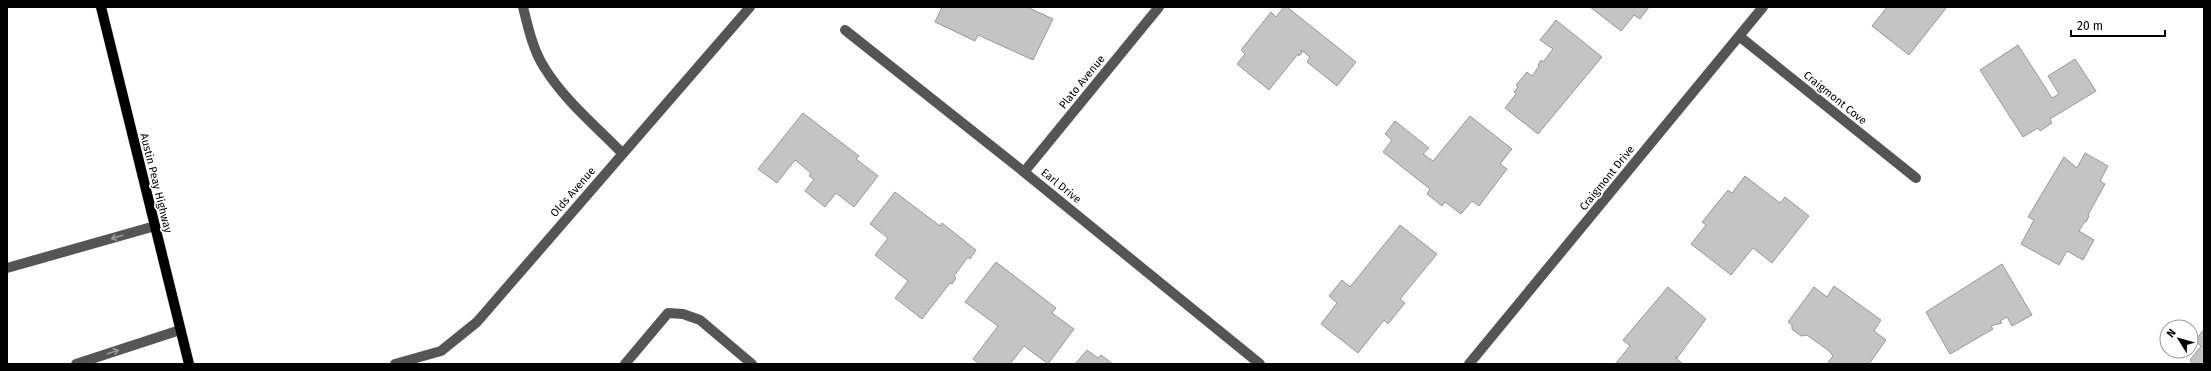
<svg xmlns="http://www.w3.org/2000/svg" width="2211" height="371" font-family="'Fira Sans',sans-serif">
  <rect width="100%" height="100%" fill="#fff"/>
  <path fill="#c4c4c4" stroke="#999" d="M 942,7 L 1027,7 L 1053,19 L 1033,60 L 978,35 L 975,41 L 935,22 Z
    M 1284,7 L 1287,7 L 1356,62 L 1337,86 L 1307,62 L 1310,57 L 1301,50 L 1302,53 L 1299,56 L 1298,54 L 1269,90 L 1237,64 L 1245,54 L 1241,50 L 1271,12 L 1276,17 Z
    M 1590,7 L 1649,7 L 1640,19 L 1634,15 L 1621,31 Z
    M 1887,7 L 1947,7 L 1909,55 L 1872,26 Z
    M 1556,20 L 1602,57 L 1538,134 L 1505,108 L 1516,94 L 1514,92 L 1518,87 L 1516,85 L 1527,72 L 1532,76 L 1539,66 L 1538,65 L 1541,60 L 1543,62 L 1553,49 L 1540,40 Z
    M 2018,45 L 2052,98 L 2059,94 L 2048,76 L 2075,59 L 2096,91 L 2050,119 L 2052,123 L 2040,131 L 2038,128 L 2023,137 L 1980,70 Z
    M 803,113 L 859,156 L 856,159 L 878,176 L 854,207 L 836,193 L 825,207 L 805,191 L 814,179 L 809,176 L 811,173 L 795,160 L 777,183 L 758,169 Z
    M 1470,116 L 1512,149 L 1500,164 L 1507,169 L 1479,206 L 1472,201 L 1461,214 L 1445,202 L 1442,206 L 1427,194 L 1430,189 L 1383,152 L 1392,140 L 1385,134 L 1395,121 L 1429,148 L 1423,154 L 1433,161 Z
    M 2085,153 L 2108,166 L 2100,181 L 2105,184 L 2088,215 L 2089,216 L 2086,222 L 2085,221 L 2079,231 L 2094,240 L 2083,260 L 2067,251 L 2059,265 L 2021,244 L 2034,220 L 2028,217 L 2064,157 L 2077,168 Z
    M 1745,176 L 1780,203 L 1785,197 L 1809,216 L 1772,263 L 1753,248 L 1731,275 L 1691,244 L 1706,225 L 1702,222 L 1728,190 L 1732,193 Z
    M 895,192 L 940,226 L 942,223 L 976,250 L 970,259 L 968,257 L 954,276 L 956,278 L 952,284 L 950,283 L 922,319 L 895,298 L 908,281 L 875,255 L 888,238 L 870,224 Z
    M 1400,225 L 1437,254 L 1400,299 L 1405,303 L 1388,324 L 1384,320 L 1358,353 L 1321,324 L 1337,303 L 1329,296 L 1342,280 L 1350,287 Z
    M 996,262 L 1056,308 L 1052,313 L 1074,329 L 1048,364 L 1024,346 L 1010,364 L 979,364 L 973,359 L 998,326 L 965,302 Z
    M 2002,264 L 2032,315 L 2012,326 L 2007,317 L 2000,321 L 2002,323 L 1991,326 L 1993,329 L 1950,354 L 1926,312 Z
    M 1834,286 L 1881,320 L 1874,331 L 1886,340 L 1869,364 L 1827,364 L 1833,356 L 1829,351 L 1807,335 L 1801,336 L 1792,329 L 1792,325 L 1788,322 L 1814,287 L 1827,297 Z
    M 1668,287 L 1706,319 L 1677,358 L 1675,357 L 1683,364 L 1615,364 L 1630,346 L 1623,340 Z
    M 2204,329 L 2204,364 L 2191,364 L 2192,363 L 2190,360 L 2201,346 L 2195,341 Z
    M 1087,350 L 1098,358 L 1101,355 L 1113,364 L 1075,364 Z"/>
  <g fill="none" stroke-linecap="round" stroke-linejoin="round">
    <defs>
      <path id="major" d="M 101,7 L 189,364"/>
    </defs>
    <use href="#major" stroke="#dbdbdb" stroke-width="11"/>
    <path stroke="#555" stroke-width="10" d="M 523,7 C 528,27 533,50 544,67 C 564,100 596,126 622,153
      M 845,30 L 1024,172 L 1260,364
      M 1739,36 L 1916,178
      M 1024,172 L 1159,7
      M 7,268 L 155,226
      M 76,364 L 180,330
      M 395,364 L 441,351 L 477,322 L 750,7
      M 625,364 L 668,313 L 683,314 L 700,320 L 752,364
      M 1469,364 L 1763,7"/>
    <use href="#major" stroke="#000" stroke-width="10"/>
  </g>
  <defs><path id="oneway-shaft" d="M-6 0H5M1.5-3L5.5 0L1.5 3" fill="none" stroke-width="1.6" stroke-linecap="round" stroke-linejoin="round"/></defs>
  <g stroke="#999">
    <use href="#oneway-shaft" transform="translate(117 237) rotate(164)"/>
    <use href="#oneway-shaft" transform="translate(113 352) rotate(-18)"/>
  </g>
  <g text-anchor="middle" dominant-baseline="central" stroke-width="3.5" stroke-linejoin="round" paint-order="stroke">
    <g font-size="11" fill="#000" stroke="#fff">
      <text transform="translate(1082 82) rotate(-51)">Plato Avenue</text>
      <text transform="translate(1835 98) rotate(39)">Craigmont Cove</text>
      <text transform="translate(1607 178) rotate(-51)">Craigmont Drive</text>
      <text transform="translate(156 183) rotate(76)">Austin Peay Highway</text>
      <text transform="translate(1061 186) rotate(39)">Earl Drive</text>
      <text transform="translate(573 192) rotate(-49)">Olds Avenue</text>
    </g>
  </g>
  <rect width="2211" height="371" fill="none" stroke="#000000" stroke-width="16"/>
  <g transform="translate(2179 339) rotate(307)"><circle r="19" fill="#ffffff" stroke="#999999"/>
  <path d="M0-3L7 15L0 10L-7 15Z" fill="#000000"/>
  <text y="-6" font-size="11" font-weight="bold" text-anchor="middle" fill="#000000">N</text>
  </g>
  <path d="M2071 30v6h94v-6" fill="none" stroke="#000000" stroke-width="2"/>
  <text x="2077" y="30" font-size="12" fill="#000000" stroke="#ffffff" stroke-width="3" paint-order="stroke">20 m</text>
</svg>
